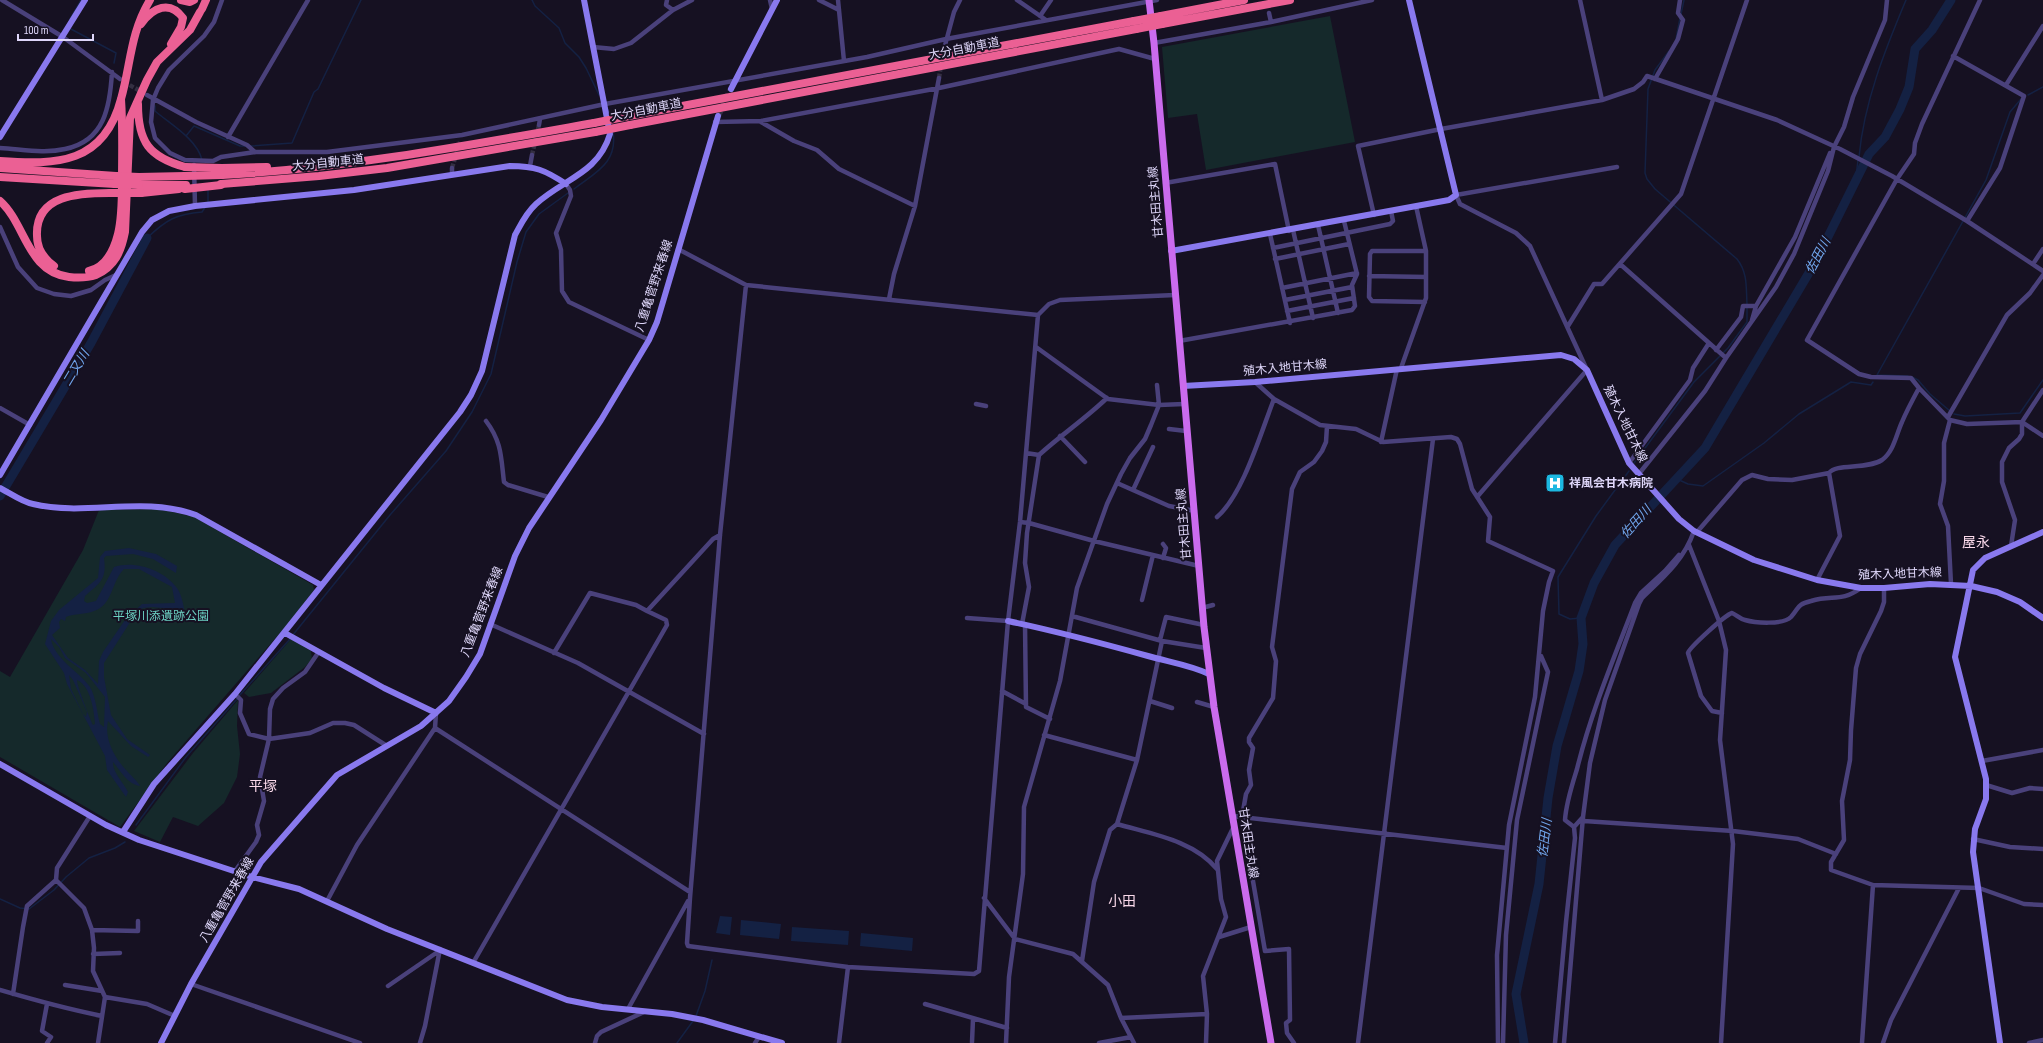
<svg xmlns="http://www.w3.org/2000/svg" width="2043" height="1043" font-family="'Sofia Sans Condensed','Noto Sans JP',sans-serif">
  <rect width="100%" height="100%" fill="#161122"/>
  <path fill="#15292b" d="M 1330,16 L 1355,142 L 1206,170 L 1197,114 L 1168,118 L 1162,47 Z
    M 160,509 L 194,517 L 313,585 L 314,590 L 286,626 L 167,763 L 120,827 L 0,757 L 0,671 L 10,677 L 83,550 L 99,510 Z
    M 291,639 L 311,651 L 312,659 L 305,667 L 271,693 L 249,697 L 244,693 Z
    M 238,700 L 237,726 L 240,754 L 237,777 L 224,803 L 198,826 L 173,817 L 160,842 L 134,831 L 193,753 Z"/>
  <path fill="#142143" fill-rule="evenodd" d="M 129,548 L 156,554 L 177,566 L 176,573 L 153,559 L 133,554 L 106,556 L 104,558 C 107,580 100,583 85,596 L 84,601 L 87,603 L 96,601 L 114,567 C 135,560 164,570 177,588 C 182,595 184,607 185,615 L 181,617 L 173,609 L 152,607 L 143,608 L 134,616 L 104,663 L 104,677 L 111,715 L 127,739 L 150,755 L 148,757 L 131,746 L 108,721 C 104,738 114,757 126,770 C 131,776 136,779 140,786 C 127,784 121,771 113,762 C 112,772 124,783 128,792 L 126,797 L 107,770 L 105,756 L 67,684 L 64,673 L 45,644 L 51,621 L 59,610 L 98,578 L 100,557 L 105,551 ZM 124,569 L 139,569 L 172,587 L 175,603 L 142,604 L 125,620 L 103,652 L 99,661 L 98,684 L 85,670 L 68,658 L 52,635 L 60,628 L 59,622 L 61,619 L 65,621 L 66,617 C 75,613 85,615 94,611 C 113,605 111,582 124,569 ZM 51,639 L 59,647 L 65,658 L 86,673 L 105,697 L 104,727 L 100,724 C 97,713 96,697 90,687 C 80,672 54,659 51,639 ZM 69,675 L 73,680 L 87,712 L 86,717 L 83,714 L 71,689 ZM 77,680 C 91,686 94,711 95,724 L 93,725 C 91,722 76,683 77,680 Z
    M 720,916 L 732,917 L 730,935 L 716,933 Z
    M 741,920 L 781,924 L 779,939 L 740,935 Z
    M 792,927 L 849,931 L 848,945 L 791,941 Z
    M 861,933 L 913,938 L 912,951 L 860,946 Z"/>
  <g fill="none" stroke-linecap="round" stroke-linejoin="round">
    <path stroke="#142143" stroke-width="1.5" d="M 532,0 L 535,6 L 559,28 L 565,43 L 579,57 L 586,68 L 599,95
      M 1681,14 L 1684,0
      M 70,19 L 81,0
      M 69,28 L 116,53 L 114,63
      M 1676,39 L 1680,18
      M 1669,51 L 1655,70 L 1648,89 L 1645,173 L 1647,179 L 1655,189 L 1737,259 C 1748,273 1746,288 1747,304
      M 2028,95 L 2043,87
      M 155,106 L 155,111 C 170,124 197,139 202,160
      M 607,108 L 611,117
      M 186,136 L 194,126 L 240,146 L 245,146
      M 251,146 L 292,143 L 314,92 L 318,89 L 361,0
      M 1859,157 C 1864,102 1885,50 1906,0
      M 1856,177 L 1858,160
      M 208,189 L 208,203
      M 574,189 C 596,172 618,163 613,131
      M 147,238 C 166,220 176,214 202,212 L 206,206
      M 1908,376 L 1877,375 L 1986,180 L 2010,112 L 2021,99
      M 1912,377 L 1918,380 L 1930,394 L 1950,411
      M 1954,414 L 1965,416 L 2020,413 L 2043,380
      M 1634,463 L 1694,382 L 1728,348 L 1747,322 L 1747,308
      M 1677,479 L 1688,484 L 1703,486 L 1764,443 L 1799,414 L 1851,382 L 1871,385 L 1873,382
      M 1581,618 L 1570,619 L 1559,614 L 1558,577 L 1596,516 L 1629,471
      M 292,636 L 390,515 L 446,451 L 472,412 L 491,374 L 517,262 L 526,232 L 539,214 L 568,193
      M 239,696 L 290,639
      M 136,825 L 186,757 L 237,699
      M 0,899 L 20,908 L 29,909 L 54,890 L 66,877 L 89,858 L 115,848 L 125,842
      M 696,1016 L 705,991 L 712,960
      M 677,1043 L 693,1021"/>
    <path stroke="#142143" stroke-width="9" d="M 0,496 L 91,343 L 147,238
      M 1524,1043 L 1516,994 L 1539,884 L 1548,798 L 1557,746 L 1579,671 L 1583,644 L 1581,618 L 1594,583 L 1615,545 L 1705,448 L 1816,261 L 1869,154 L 1885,137 L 1900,109 L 1909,87 L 1915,49 L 1932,30 L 1951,0"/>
    <path stroke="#342f42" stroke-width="4.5" stroke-dasharray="4.5 2" stroke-linecap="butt" d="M 939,78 L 941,65
      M 124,82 L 142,92
      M 532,155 L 539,125
      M 452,168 L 460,142"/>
    <path stroke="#342f42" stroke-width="6" stroke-dasharray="6 3" stroke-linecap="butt" d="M 718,116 L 731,89"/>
    <path stroke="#4a417b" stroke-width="4.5" d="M 2,0 L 63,37 L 120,79
      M 222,0 L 214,22 L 204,36 L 169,70 L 158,88 L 153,100 L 151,122 L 155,138 L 170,153 L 185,160 L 213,161 L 221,157 L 255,152 L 327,152 L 462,135 L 605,104 L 867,57 L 946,39 L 1157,0
      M 667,0 L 666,5 L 673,10
      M 770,0 L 772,9
      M 819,0 L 839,10
      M 838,0 L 844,61
      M 1017,0 L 1046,20
      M 1580,0 L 1602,100
      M 1980,0 L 1922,124 L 1915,143 L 1914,154 L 1897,179 L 1807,340 L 1859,374 L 1871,377 L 1911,378 L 1919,388 L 1950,420 L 1967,424 L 2022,422 L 2043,436
      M 1269,13 L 1271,22
      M 1040,16 L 1051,0
      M 1154,43 L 1271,22 L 1372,0
      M 593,47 L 614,49 L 631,43 L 673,10 L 692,0
      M 944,49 L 954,12 L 960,0
      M 1953,56 L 2024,96 L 2000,168 L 1967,221
      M 1655,79 L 1678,39 L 1683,20 L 1678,13 L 1680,0
      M 2006,85 L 2043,26
      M 147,95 L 196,122 L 247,145 L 255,152
      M 715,122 L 761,121 L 939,88 L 1119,49 L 1155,59
      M 761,122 L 794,141 L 817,150 L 839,169 L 915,206
      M 539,125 L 540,119
      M 228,137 L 308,0
      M 0,148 C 21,149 44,154 65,149 C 105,141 110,106 112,72
      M 194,165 L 195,206
      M 530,166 L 532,155
      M 452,175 L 452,168
      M 1165,183 L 1275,164 L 1289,231
      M 566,184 L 570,190 L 571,196 L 556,233 L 561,250 L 562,291 L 569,302 L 649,340
      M 1374,215 L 1358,146 L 1441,129 L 1602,100 L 1634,89 L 1643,82 L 1647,76 L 1777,120 L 1840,149 L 1892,176 L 1967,221 L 2043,271
      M 1318,225 L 1338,313
      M 0,227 L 18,267 L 37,288 L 54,294 L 71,296 L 91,290 L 105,280 L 116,275
      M 1293,230 L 1313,318
      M 1270,234 L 1290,323
      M 1273,248 L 1390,224 L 1393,221 L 1391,211
      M 678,249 L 746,285
      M 1275,259 L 1349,244
      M 1620,264 L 1726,358
      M 2033,264 L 2043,249
      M 1369,276 L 1426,277
      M 1282,288 L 1357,273
      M 889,299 L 894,274 L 915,206 L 939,78
      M 1285,300 L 1352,287
      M 1425,302 L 1372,301 L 1369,297 L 1370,254 L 1372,251 L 1426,251
      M 1756,306 L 1795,237 L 1830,153
      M 1287,311 L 1354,298
      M 1038,315 L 746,285 L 720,535 L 690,898 L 687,943 L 688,946 L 848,967 L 974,974 L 979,971 L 1008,621 L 1020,522 L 1038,315 L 1049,304 L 1060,300 L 1175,295
      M 1568,326 L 1594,284 L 1602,284 L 1681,194 L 1747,0
      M 1179,341 L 1352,310 L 1355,306 L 1352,285 L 1357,274 L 1344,221
      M 1036,347 L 1108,399 L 1159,405 L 1184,404
      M 1716,350 L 1741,317 L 1743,306 L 1756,306 L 1752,320
      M 1401,368 L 1426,298 L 1426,251 L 1416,206
      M 1255,382 L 1274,399 L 1320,425 L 1356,429 L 1383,442 L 1451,437 L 1457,439 L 1460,444 L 1472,489 L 1490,517 L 1488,541 L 1553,571 L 1549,582 L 1543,611 L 1535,697 L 1509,825 L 1497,955 L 1498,1043
      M 976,404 L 986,406
      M 0,408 L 30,425
      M 1948,417 L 2007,315 L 2030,293 L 2043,275
      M 1950,420 L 1944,443 L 1944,481 L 1940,504 L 1948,526 L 1951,584
      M 486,421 C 502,442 501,458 504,482 L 508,485 L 548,497
      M 1169,429 L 1186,431
      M 1060,436 L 1085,462
      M 1381,442 L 1397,369
      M 1026,453 L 1039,455 C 1061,435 1085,419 1107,398
      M 1629,463 L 1690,380 L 1693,368 L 1709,343
      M 1638,475 L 1705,391 L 1726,358 L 1776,287 L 1794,254 L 1828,171 L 1834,147 L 1844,127 L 1853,97 L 1885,20 L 1887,0
      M 1117,483 L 1169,506 L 1195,511
      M 1133,490 L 1153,447
      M 1477,497 L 1587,370 L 1530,246 L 1516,233 L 1460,204 L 1456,195 L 1617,167
      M 1217,517 C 1243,495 1261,432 1274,399
      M 1020,522 L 1029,523 L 1094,541 L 1199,566
      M 1697,532 L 1742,480 L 1752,475 L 1768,479 L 1792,480 L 1829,473
      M 1163,544 L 1166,548 L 1163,558
      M 1689,545 L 1719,621 L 1726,650 L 1720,740 L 1733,844 L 1721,1043
      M 2011,546 L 2015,520 L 2002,482 L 2002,462 L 2009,448 L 2019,439 L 2022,434 L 2022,422 L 2043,390
      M 1817,580 L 1840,536 L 1829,473 C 1836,463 1866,470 1882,460 C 1894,451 1896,435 1902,422 C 1907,410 1913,399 1919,388
      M 1884,588 L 1884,602 L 1881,611 L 1860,654 L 1856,668 L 1851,730 L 1850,760 L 1842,801 L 1844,840 L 1831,862 L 1831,870 L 1873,885 L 1979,888 L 2024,904 L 2043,905
      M 1142,600 L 1153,555
      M 1202,608 L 1213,605
      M 1072,616 L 1162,641
      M 967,618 L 1008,621
      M 490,624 L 578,663 L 704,734
      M 1022,624 L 1029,587 L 1025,563 L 1027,533 L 1039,455
      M 1025,624 L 1026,707 L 1050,719
      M 1160,640 L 1166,617 L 1204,625
      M 554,653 L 590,593 L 636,605 L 647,611
      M 1002,691 L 1026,704
      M 235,694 L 241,700 L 240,713 L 249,734 L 269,739 L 270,709 L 273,699 L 283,688 L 305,672 L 318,653
      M 1150,701 L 1172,708
      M 1197,702 L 1214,707
      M 1722,713 L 1712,711 L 1701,696 L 1688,653 C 1689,648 1725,615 1732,613 C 1737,615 1740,619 1745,620 C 1755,623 1783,625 1791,617 C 1800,607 1796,605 1811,601 C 1833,594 1840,603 1861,588
      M 435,728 L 690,892
      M 1044,735 L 1137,760
      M 1982,761 L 2043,750
      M 1986,785 L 2012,793 L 2030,788 L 2043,789
      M 90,816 L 57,868 L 56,880 L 84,908 L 92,930 L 94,948 L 93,971 L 105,997 L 98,1043
      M 1233,816 L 1507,848
      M 1583,819 L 1584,821 L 1733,831 L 1798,839 L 1836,854
      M 1117,824 C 1151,834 1193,840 1217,869
      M 1574,827 L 1583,817
      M 1973,839 L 2010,847 L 2043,849
      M 235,871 L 256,842 L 259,835 L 257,825 L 264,801 L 260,777 L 269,739 L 310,733 L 333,723 L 345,723 L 354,725 L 387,746
      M 984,898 L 1015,939 L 1073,954 L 1108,985 L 1121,1018 L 1134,1043
      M 327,901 L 357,845 L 435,728 L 436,713
      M 92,930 L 138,931 L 138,921
      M 1219,937 L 1251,927
      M 93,954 L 120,953
      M 1082,961 L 1094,882 L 1110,830 L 1117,824 L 1137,760 L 1162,641 L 1206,648
      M 473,963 L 667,625 L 666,620 L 647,611 L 713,539 L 720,535
      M 191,984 L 360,1043
      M 65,985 L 102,991
      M 388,986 L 439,951
      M 0,990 C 34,1000 67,1009 102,1016
      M 13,994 L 23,927 L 27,906 L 56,880
      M 105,997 L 147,1004 L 175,1016
      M 47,1004 L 42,1031 L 51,1037 L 47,1043
      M 925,1004 L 1007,1028
      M 628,1009 L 688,901
      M 1121,1018 L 1207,1014
      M 972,1042 L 973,1019
      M 420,1043 L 425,1026 L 440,949
      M 595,1043 L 597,1036 L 601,1032 L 644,1012
      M 755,1043 L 759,1037
      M 839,1043 L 848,967
      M 1006,1043 L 1009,977 L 1023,874 L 1024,807 L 1060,681 L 1077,588 L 1107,504 L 1121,474 L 1130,458 L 1145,439 L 1151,425 L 1159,405 L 1157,385
      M 1099,1043 L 1131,1037
      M 1206,1043 L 1207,1014 L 1203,976 L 1226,917 L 1221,899 L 1217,861 L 1234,826
      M 1294,1043 L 1287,1033 L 1286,1023 L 1290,1020 L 1289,949 L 1265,951 L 1242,817 L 1246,794 L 1251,785 L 1249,770 L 1253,748 L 1249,742 L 1249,738 L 1273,698 L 1276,661 L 1272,647 L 1292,489 L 1300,472 L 1314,462 L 1322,451 L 1326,442 L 1327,426
      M 1358,1043 L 1433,439
      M 1503,1043 L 1506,935 L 1517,820 L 1548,672 L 1541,656
      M 1555,1043 L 1566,922 L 1575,838 L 1574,827 L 1565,820 C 1566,803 1572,785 1577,769 C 1591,712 1614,658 1635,603 L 1641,593 L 1665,571 L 1679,555
      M 1564,1043 L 1583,817 L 1590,763 L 1605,700 L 1639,604 L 1642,598 C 1664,577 1684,560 1694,531
      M 1862,1043 L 1873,885
      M 1883,1043 L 1891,1020 L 1959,888
      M 2029,1043 L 2043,1040"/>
    <path stroke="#8979ee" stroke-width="6" d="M 731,89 L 777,0
      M 0,137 L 85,0
      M 1171,251 L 1449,200 L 1456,195 L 1409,0
      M 1183,386 L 1255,382 L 1561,355 L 1574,359 L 1587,370 L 1629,463 L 1679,519 L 1694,531 L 1754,560 L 1817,580 L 1861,588 L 1884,588 L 1930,584 L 1971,586 L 1997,592 L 2020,602 L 2043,618
      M 0,475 L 142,232 L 152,220 L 169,211 L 195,206 L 354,190 L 510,166 C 535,166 545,170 566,184
      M 0,488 C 10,493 22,502 33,504 C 87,517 141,495 196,515 L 321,585
      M 1008,621 C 1055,631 1101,643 1148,656 C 1169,662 1190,665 1209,674
      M 285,633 L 384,688 L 436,713
      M 0,764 L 106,825 L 139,840 L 252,877 L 299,889 L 387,929 L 567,1000 L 602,1007 L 672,1014 L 703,1020 L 782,1043
      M 123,832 L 154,784 L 235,694 L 460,412 L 471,395 L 482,371 L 515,235 C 521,224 526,213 536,204 C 563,179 598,174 610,134 L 584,0
      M 161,1043 L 191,984 L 261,862 L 337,775 L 421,726 L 449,701 L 466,677 L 480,654 L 515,556 L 529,528 L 601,420 L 649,340 L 657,322 L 718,116
      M 2000,1043 L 1973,852 L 1975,829 L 1986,799 L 1986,779 L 1955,657 L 1973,570 L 1985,558 L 2043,532"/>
    <path stroke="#ca6bed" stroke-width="7" d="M 1149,0 L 1154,43 L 1204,627 L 1214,707 L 1271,1043"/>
    <path stroke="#eb6094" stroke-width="8" d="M 181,0 L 190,2 L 194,0
      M 202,9 L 206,0
      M 1161,16 L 1244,0
      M 141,24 C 153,7 170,0 183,18 L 181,27 L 171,44
      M 1162,24 L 1290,0
      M 138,104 C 138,142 149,157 185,167
      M 629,116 L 1134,21
      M 630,125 L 1136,29
      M 0,161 C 57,165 104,164 121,99 C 131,64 130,33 150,0
      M 0,168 L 116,176
      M 222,168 L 267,167
      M 222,175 C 347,168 470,145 594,123
      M 0,177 L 115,184
      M 139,177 L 185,176
      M 221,184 L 319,176 L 387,168 L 595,132
      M 139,185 L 186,185
      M 141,193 L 179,189
      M 0,201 C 26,224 27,272 69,277 C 78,278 87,278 96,275 C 115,266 121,252 125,232 L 130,118 L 147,80 L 157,62 L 190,30 L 200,12
      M 54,266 C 43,258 37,249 37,236 C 35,194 80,193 110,193
      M 89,271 C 106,267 114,250 118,234 C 122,218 122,199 122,182 C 122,154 123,127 121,99"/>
    <path stroke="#eb6094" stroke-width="8" d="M 1134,21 L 1161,16
      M 1136,29 L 1162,24
      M 594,123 L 629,116
      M 595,132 L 630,125
      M 185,167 L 222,168
      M 116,176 L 139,177
      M 185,176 L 222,175
      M 115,184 L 139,185
      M 185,189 L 221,185
      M 110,193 L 141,193"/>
  </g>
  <defs>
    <symbol id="hospital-square" viewBox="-11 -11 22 22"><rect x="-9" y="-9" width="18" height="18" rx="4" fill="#1cb8e1" stroke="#161122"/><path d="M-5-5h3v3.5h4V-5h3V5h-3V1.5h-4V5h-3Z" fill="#fff"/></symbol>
  </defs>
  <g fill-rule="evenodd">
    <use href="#hospital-square" x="1544" y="472" width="22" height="22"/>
  </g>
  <g text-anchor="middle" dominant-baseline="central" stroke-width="4" stroke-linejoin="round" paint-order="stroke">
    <g font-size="12" fill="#dfd7fa" stroke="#161122">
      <text transform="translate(964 49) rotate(-11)">大分自動車道</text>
      <text transform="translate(646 110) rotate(-11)">大分自動車道</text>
      <text transform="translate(328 163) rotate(-6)">大分自動車道</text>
      <text transform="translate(1156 202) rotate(-95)">甘木田主丸線</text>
      <text transform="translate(654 286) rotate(-72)">八重亀菅野来春線</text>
      <text transform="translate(1285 368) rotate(-5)">殖木入地甘木線</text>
      <text transform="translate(1625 424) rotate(64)">殖木入地甘木線</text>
      <text transform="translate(1184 524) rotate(-95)">甘木田主丸線</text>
      <text transform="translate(1900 574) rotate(-2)">殖木入地甘木線</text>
      <text transform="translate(482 612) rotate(-69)">八重亀菅野来春線</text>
      <text transform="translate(1248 843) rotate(81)">甘木田主丸線</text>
      <text transform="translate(227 900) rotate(-60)">八重亀菅野来春線</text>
    </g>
    <g font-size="12" font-weight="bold" fill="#dfd7fa" stroke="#161122" text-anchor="start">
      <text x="1569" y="483">祥風会甘木病院</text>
    </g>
    <g font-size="12" fill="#6cd1c3" stroke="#161122">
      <text x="161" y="616">平塚川添遺跡公園</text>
    </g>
    <g font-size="13" font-style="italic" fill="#71a6ed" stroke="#161122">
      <text transform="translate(1818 256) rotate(-62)">佐田川</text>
      <text transform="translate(76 368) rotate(-59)">二又川</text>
      <text transform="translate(1636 522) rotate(-48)">佐田川</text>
      <text transform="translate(1545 838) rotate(-83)">佐田川</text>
    </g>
    <g font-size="14" fill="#fad9ea" stroke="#161122">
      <text x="1976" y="542">屋永</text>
      <text x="263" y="786">平塚</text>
      <text x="1122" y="901">小田</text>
    </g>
  </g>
  <path d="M18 34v6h75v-6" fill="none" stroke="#dfd7fa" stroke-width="2"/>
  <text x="24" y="34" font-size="12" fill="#dfd7fa" stroke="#161122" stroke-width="3" paint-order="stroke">100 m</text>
</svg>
